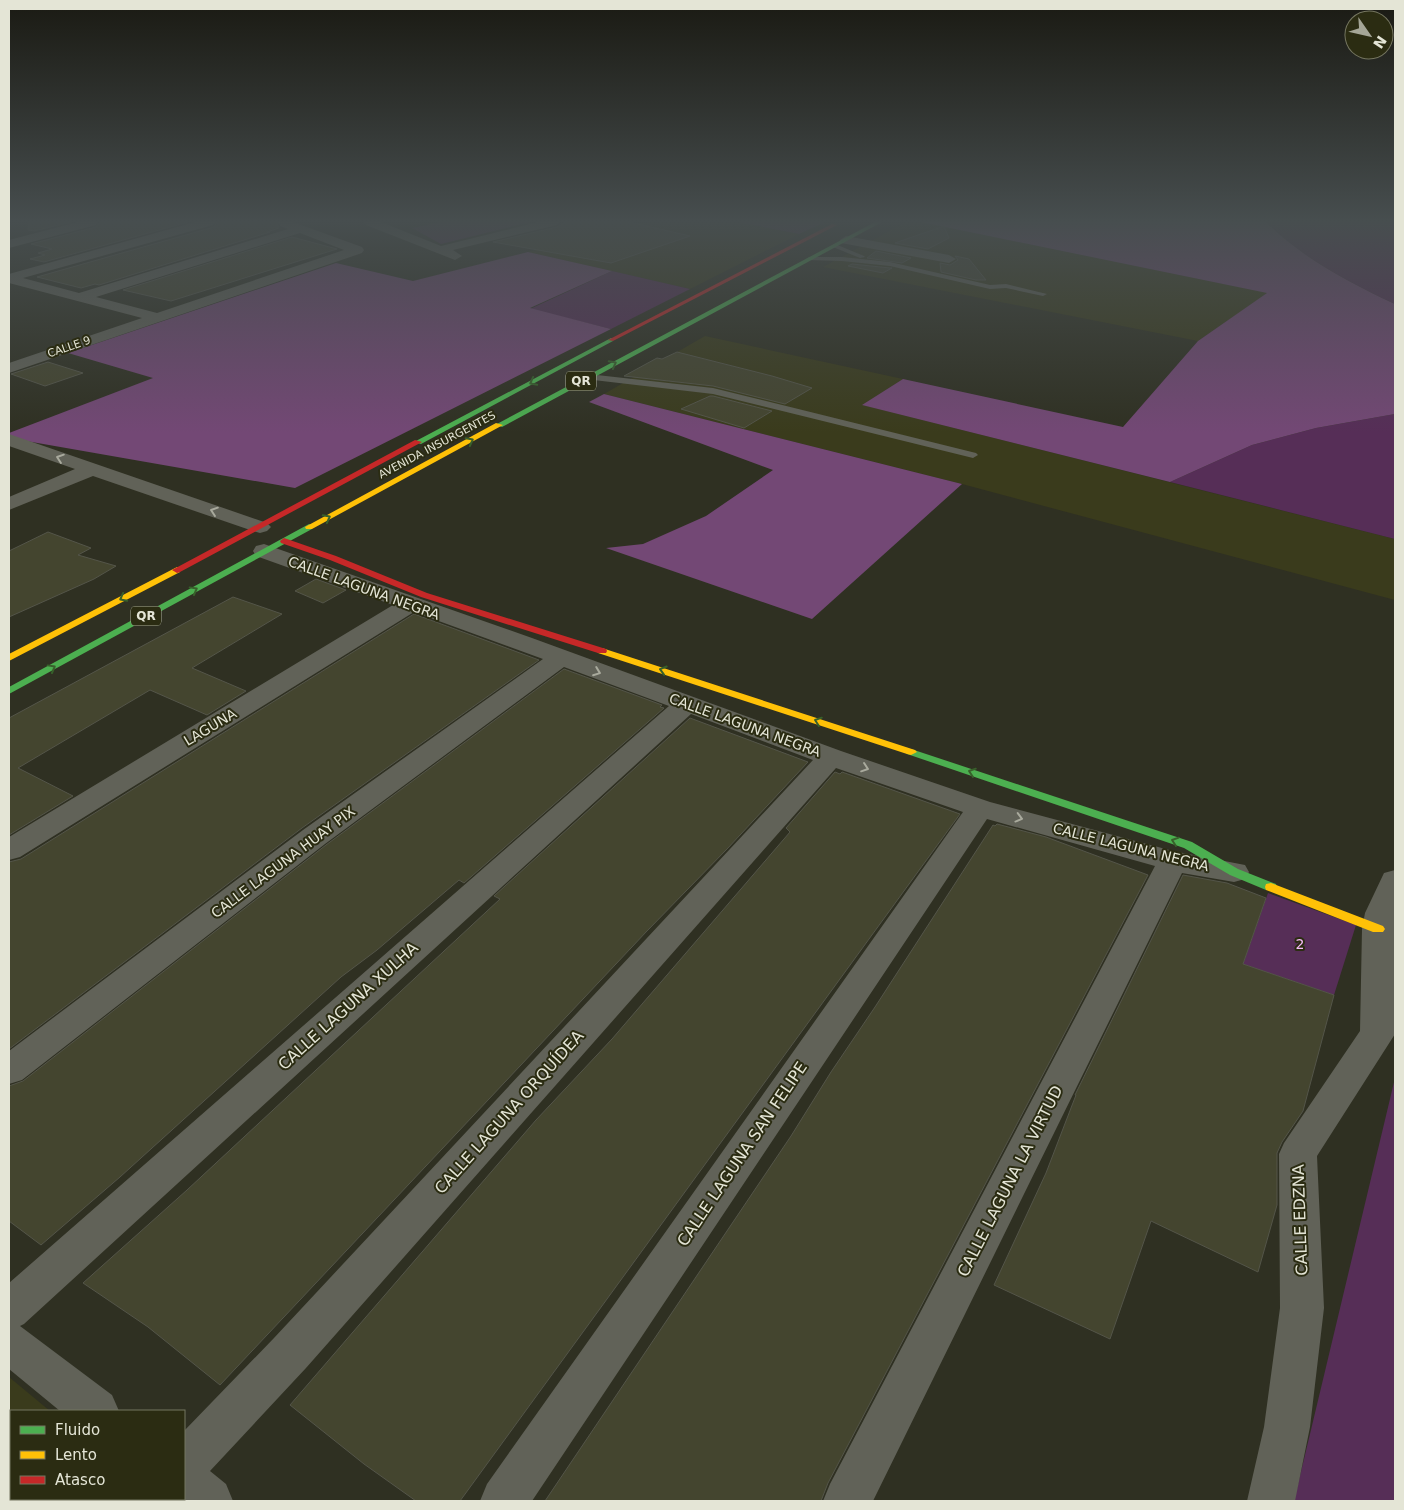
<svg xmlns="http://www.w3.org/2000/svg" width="1404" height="1510" font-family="'DejaVu Sans',sans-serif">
  <rect width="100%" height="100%" fill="#2f3022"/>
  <path fill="#3a3b1c" d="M 648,222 L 738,222 L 799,234 L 690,289 L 528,252 Z
    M 906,222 L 921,222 L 1268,293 L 1198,341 L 823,267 Z
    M 705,336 L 903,379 L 863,405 L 1395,539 L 1395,600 L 962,484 L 604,394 Z
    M 9,1377 L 50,1411 L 11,1411 L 11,1499 L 156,1499 L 159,1501 L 9,1501 Z"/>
  <path fill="#562e57" d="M 440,222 L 530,222 L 441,244 L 412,228 Z
    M 738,222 L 825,222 L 799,234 Z
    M 1266,222 L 1395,222 L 1395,304 C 1348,282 1304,259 1266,222 Z
    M 612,271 L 690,289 L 611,329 L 530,309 Z
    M 1395,414 L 1395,539 L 1170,482 L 1252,445 L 1316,428 Z
    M 1268,893 L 1356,925 L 1334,995 L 1243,964 Z
    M 1395,1078 L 1395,1501 L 1294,1501 Z"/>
  <path fill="#734875" d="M 921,222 L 1266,222 C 1304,259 1348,282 1395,304 L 1395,414 L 1316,428 L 1252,445 L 1170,482 L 862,405 L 903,379 L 1123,427 L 1198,341 L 1267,293 Z
    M 528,252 L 612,271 L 530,308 L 611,329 L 295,488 L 9,438 L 9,433 L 153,378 L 68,353 L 336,263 L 413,281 Z
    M 604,394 L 962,484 L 812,619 L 606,548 L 643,544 L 706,516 L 773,470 L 589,402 Z"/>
  <path fill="#44452f" stroke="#545549" d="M 29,222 L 71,222 L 34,231 L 28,230 Z
    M 100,222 L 188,222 L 44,262 L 30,259 L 45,255 L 38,253 L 52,249 L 31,244 L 96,227 Z
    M 217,222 L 276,222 L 279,228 L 267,232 L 270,232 L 99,285 L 95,284 L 81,288 L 37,277 L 214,227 Z
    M 566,222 L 629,222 L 690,236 L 611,263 L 493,242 L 557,227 Z
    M 944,226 L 949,238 L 928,249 L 895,243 Z
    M 292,237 L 337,249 L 171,301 L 123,290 Z
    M 876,251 L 911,258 L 902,263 L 867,258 Z
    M 955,256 L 969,259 L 986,280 L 976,280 L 941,272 L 940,263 L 950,265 L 958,260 Z
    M 852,264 L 890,268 L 892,268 L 883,273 L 848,266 Z
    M 677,352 L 772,376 L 812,388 L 785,404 L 713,386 L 624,376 L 657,358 L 662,359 Z
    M 48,362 L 83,373 L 45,386 L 11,374 Z
    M 710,396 L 713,396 L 772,411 L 744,428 L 681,409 Z
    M 48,532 L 91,548 L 78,555 L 116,566 L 94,579 L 9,617 L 9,551 Z
    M 316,579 L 346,590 L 323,603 L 295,591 Z
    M 233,597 L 282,614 L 192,668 L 246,691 L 207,715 L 150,690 L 18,768 L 73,796 L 9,835 L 9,718 Z
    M 414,614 L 539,660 L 302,828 L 9,1049 L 9,862 L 21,859 Z
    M 564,669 L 662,705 L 660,707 L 664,708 L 464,883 L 459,880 L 377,950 L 341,977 L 120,1177 L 41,1245 L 9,1221 L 9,1086 L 23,1081 L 326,845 Z
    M 690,718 L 808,762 L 727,849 L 647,931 L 220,1385 L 148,1327 L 83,1283 L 187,1190 L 500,899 L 494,896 Z
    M 835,772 L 840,774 L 842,772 L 960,814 L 460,1501 L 416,1501 L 364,1464 L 290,1405 L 536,1120 L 612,1039 L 790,832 L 786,828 Z
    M 997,824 L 1046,837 L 1148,875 L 828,1483 L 821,1501 L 545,1501 L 791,1136 L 831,1072 L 875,1007 L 993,825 L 995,826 Z
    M 1183,875 L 1227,883 L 1266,898 L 1243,964 L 1334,995 L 1303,1111 L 1282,1142 L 1277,1153 L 1277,1205 L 1258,1272 L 1151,1221 L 1110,1339 L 994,1285 L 1046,1173 L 1076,1095 L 1075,1095 Z"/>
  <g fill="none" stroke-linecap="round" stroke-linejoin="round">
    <path fill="#616258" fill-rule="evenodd" d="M 835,244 L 864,256 L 865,257 L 860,258 L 833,247 L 833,245 Z
      M 809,257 L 842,257 L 890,262 L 990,285 L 1006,284 L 1047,294 L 1043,296 L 1006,288 L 990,289 L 890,266 L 842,261 L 807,260 L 806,259 Z
      M 588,374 L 713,388 L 976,453 L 978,455 L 973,458 L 713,394 L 585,379 L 584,377 Z"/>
    <path fill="#616258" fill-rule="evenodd" d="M 78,222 L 98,222 L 96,225 L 9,248 L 9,240 Z
      M 195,222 L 215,222 L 213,225 L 23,278 L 79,293 L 288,229 L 280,226 L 278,222 L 293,222 L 362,247 L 364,250 L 362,253 L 9,373 L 9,363 L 142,318 L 9,283 L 9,274 ZM 300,233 L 344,250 L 157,313 L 96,297 Z
      M 364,222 L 381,222 L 441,246 L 538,222 L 559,222 L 557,225 L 453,250 L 462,256 L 455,260 L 366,225 Z
      M 846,236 L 949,255 L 956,259 L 949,263 L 841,243 L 840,240 Z
      M 9,434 L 267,523 L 271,527 L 267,531 L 260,533 L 253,531 L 93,476 L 9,510 L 9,497 L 75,469 L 9,446 Z
      M 264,544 L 532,638 L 841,751 L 990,802 L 1173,851 L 1245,865 L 1249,872 L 1245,879 L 1234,882 L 1182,873 L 873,1501 L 823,1501 L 830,1484 L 1155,866 L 987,819 L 532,1501 L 480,1501 L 487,1484 L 963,812 L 836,768 L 306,1368 L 210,1471 L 226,1484 L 233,1501 L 171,1501 L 168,1499 L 184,1499 L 184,1431 L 274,1338 L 813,760 L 691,714 L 24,1324 L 20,1326 L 112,1395 L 119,1411 L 60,1411 L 9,1369 L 9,1283 L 669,706 L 564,667 L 325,844 L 22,1080 L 9,1084 L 9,1051 L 303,830 L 543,659 L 414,612 L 20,857 L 9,860 L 9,837 L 393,605 L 256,556 L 253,551 L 256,546 Z
      M 1395,870 L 1395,1034 L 1317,1156 L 1324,1308 L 1310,1427 L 1295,1501 L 1247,1501 L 1264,1427 L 1280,1308 L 1279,1154 L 1284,1143 L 1360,1031 L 1362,929 L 1365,913 L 1384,873 Z"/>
    <path fill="#4caf50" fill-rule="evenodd" d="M 875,222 L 882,222 L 502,427 L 495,425 Z
      M 611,338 L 613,339 L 613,341 L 421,444 L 414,442 Z
      M 309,524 L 312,525 L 312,529 L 9,694 L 9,687 Z
      M 911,749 L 1192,842 L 1238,869 L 1276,884 L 1277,887 L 1276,890 L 1266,890 L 1230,875 L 1184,848 L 907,754 L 905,752 Z"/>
    <path fill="#ffc107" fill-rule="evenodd" d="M 496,423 L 503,425 L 312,529 L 306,529 L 305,527 Z
      M 177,567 L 180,568 L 180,572 L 9,661 L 9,654 Z
      M 602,648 L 915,750 L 917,752 L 911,755 L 907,754 L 598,653 L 597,651 L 598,649 Z
      M 1271,883 L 1383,926 L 1385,929 L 1383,932 L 1373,932 L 1266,890 L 1265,887 L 1266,884 Z"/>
    <path fill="#c62828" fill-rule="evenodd" d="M 832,224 L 837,225 L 613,341 L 608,340 Z
      M 415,440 L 422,442 L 180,572 L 177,573 L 172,570 Z
      M 284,538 L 336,556 L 427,593 L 606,649 L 607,651 L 606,653 L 598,653 L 421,597 L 330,560 L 281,543 L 280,541 Z"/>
  </g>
  <defs><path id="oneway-chevron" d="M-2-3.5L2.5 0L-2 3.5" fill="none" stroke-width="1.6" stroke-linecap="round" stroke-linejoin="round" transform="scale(1.25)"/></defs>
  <g stroke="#38602b">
    <use href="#oneway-chevron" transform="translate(613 364) rotate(-28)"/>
    <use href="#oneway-chevron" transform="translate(533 382) rotate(152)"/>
    <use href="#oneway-chevron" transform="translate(470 441) rotate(-28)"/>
    <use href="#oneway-chevron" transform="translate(327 518) rotate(-28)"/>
    <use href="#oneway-chevron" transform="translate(194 590) rotate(-29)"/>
    <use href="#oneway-chevron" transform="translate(123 598) rotate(152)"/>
    <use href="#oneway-chevron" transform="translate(52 668) rotate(-29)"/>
    <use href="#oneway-chevron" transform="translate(663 670) rotate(-163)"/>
    <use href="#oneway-chevron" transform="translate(818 721) rotate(-161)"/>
    <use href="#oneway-chevron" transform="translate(972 772) rotate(-161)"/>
    <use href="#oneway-chevron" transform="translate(1175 841) rotate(-161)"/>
  </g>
  <g stroke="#a9aa9d">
    <use href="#oneway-chevron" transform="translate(60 458) rotate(-161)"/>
    <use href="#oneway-chevron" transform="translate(214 511) rotate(-161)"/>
    <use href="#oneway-chevron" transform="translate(597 672) rotate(21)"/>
    <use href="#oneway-chevron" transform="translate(865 768) rotate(19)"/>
    <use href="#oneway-chevron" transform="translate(1019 818) rotate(15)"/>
  </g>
  <linearGradient id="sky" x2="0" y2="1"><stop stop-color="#1a1a13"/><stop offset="0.51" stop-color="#474e4f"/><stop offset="1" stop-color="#474e4f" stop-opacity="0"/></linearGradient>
  <rect width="1404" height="433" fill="url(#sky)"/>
  <g text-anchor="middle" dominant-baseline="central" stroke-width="4" stroke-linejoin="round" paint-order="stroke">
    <g font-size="11" fill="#e4e5d6" stroke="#2b2c12">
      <text transform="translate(69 347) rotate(-19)">CALLE 9</text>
      <text transform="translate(437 445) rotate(-28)">AVENIDA INSURGENTES</text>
    </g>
    <g fill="#2b2c12" stroke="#acae9b" stroke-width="1">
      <rect x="566" y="371.5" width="30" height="19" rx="4"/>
      <rect x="131" y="606.5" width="30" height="19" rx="4"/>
    </g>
    <g font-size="12" font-weight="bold" fill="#e4e5d6">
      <text x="581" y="381">QR</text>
      <text x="146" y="616">QR</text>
    </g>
    <g font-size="14" fill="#e4e5d6" stroke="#2b2c12">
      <text transform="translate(364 588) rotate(20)">CALLE LAGUNA NEGRA</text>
      <text transform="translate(745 725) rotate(20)">CALLE LAGUNA NEGRA</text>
      <text transform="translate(210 727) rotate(-31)">LAGUNA</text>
      <text transform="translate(1131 847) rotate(14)">CALLE LAGUNA NEGRA</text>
      <text transform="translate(283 862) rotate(-37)">CALLE LAGUNA HUAY PIX</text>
    </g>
    <g font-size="14" fill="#f8bcfb" stroke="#2b2c12">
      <text x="1300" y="944">2</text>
    </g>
    <g font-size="16" fill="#e4e5d6" stroke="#2b2c12">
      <text transform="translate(348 1006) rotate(-42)">CALLE LAGUNA XULHA</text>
      <text transform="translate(509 1112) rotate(-48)">CALLE LAGUNA ORQUÍDEA</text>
      <text transform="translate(742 1154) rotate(-56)">CALLE LAGUNA SAN FELIPE</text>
      <text transform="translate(1010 1181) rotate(-63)">CALLE LAGUNA LA VIRTUD</text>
      <text transform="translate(1300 1220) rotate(-92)">CALLE EDZNA</text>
    </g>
  </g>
  <rect width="1404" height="1510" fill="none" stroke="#e4e5d6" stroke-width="20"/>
  <rect x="10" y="1410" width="175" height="90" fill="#2b2c12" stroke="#757660"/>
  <rect x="20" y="1426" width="25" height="8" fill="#4caf50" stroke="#757660"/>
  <text x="55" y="1435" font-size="15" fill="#e4e5d6">Fluido</text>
  <rect x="20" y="1451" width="25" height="8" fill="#ffc107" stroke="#757660"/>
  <text x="55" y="1460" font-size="15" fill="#e4e5d6">Lento</text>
  <rect x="20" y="1476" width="25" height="8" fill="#c62828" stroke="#757660"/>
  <text x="55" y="1485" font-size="15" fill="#e4e5d6">Atasco</text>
  <g transform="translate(1369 35) rotate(124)"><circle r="24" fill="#2b2c12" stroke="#757660"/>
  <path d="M0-4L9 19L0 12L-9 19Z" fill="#a5a697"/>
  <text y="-8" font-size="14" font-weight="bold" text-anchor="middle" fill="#e4e5d6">N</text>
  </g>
</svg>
